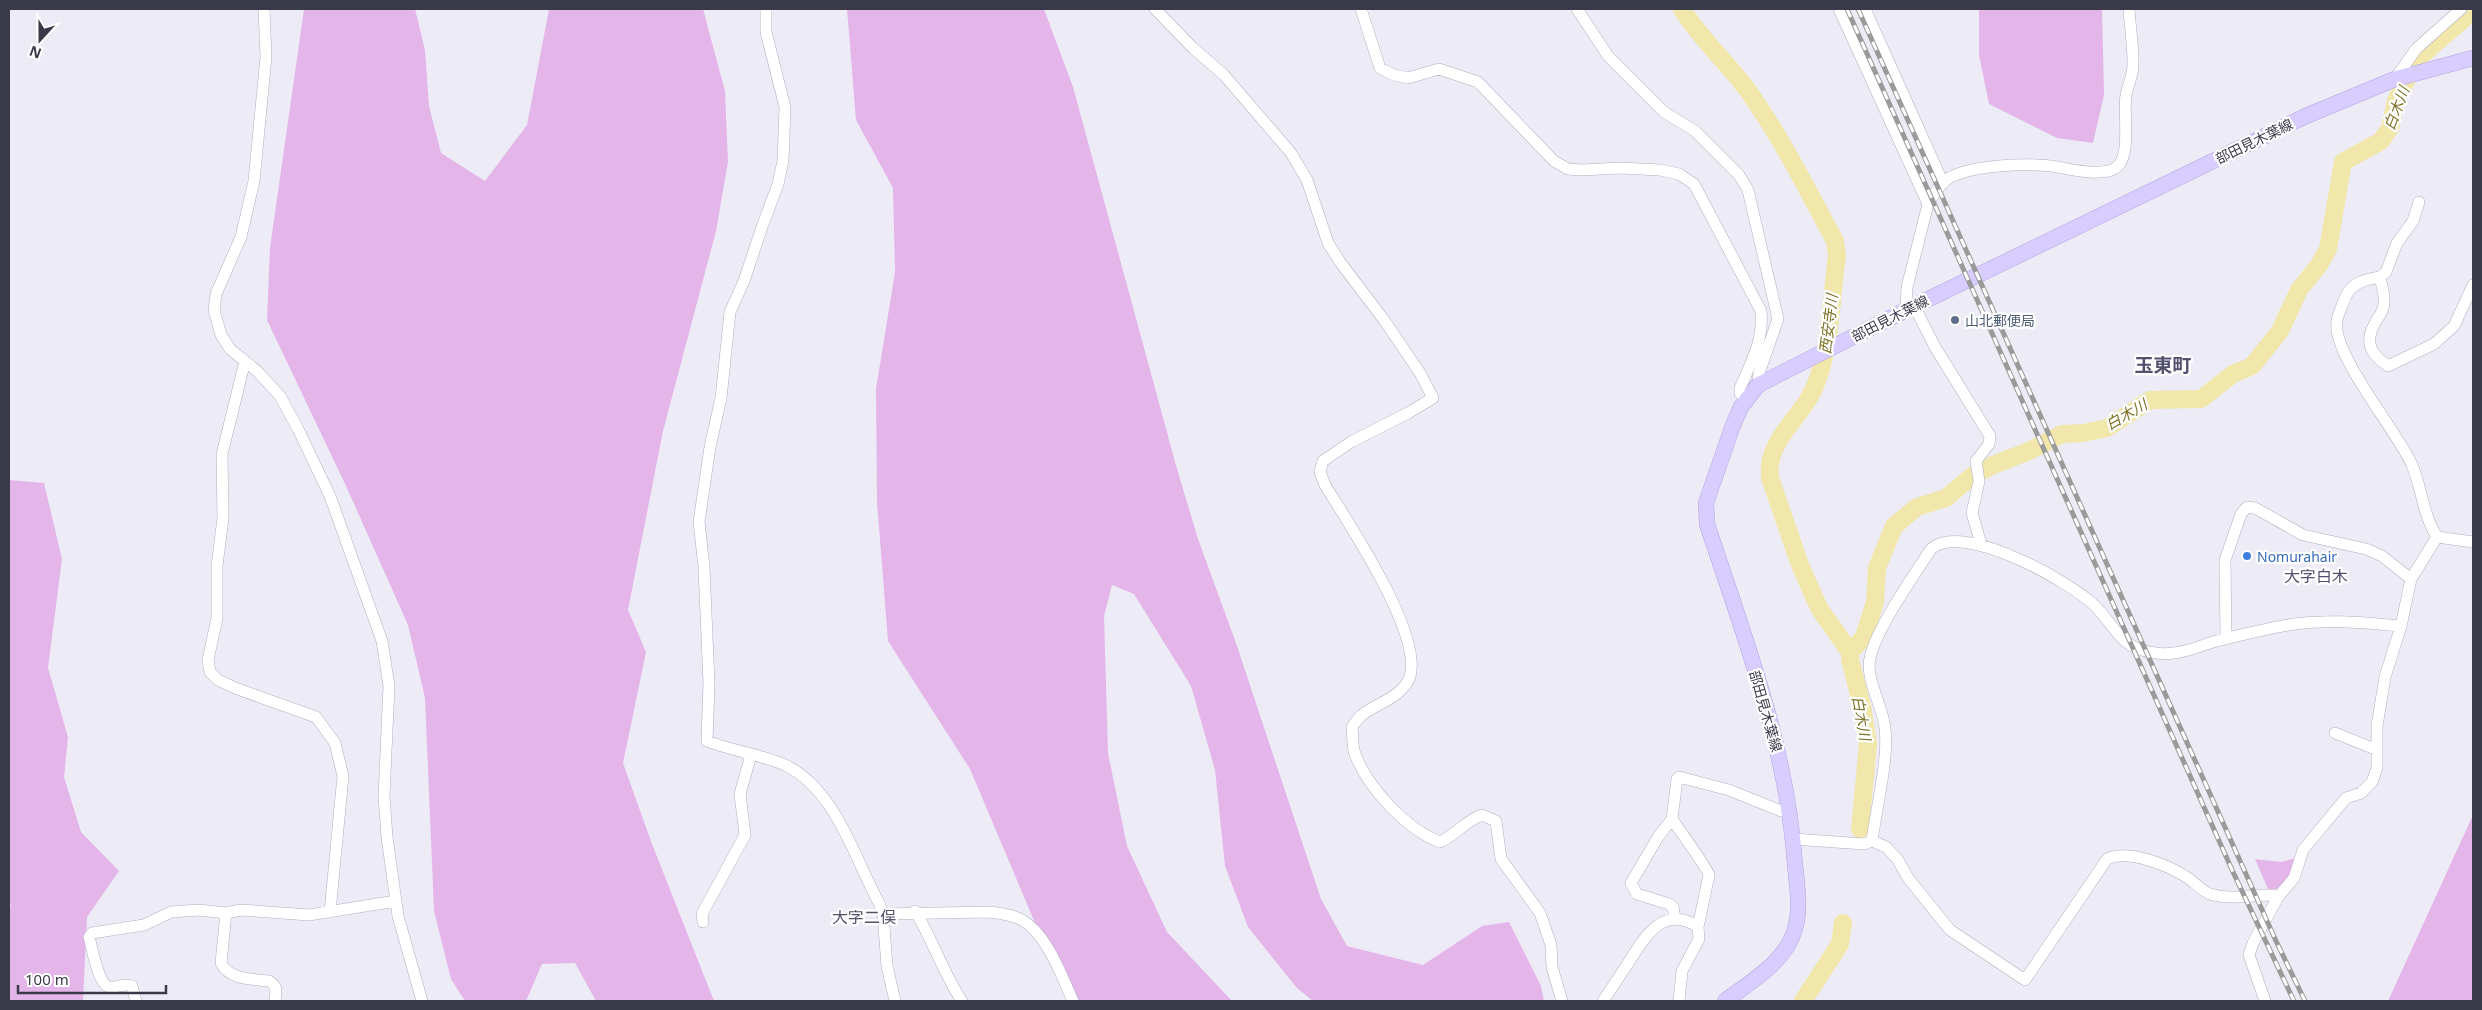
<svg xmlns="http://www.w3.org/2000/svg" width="2482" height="1010" font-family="'Noto Sans','Noto Sans JP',sans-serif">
  <rect width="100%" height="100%" fill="#edecf6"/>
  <path fill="#e4b5e9" d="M 304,9 L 415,9 L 425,50 L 429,106 L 441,153 L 485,181 L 527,125 L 549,9 L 703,9 L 725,91 L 728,162 L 716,231 L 663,431 L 628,610 L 646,652 L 623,763 L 652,844 L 714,1001 L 596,1001 L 575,963 L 542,964 L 526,1001 L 465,1001 L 451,979 L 434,911 L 425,698 L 408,625 L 346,486 L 267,320 L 270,248 Z
    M 847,9 L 1044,9 L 1073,87 L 1177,469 L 1198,539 L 1236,643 L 1321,899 L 1347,946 L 1423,965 L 1482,926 L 1509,922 L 1541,986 L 1544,1001 L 1313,1001 L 1297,988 L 1248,927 L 1225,866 L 1215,770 L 1191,686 L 1134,594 L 1112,585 L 1104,616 L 1108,753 L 1127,846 L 1167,932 L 1232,1001 L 1068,1001 L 970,769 L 888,641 L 877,502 L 876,389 L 895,272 L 893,188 L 856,120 Z
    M 1979,9 L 2102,9 L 2104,95 L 2093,143 L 2057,138 L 1989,104 L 1979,55 Z
    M 9,480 L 44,483 L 62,559 L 48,668 L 68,737 L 64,777 L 81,832 L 119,871 L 87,917 L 83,1001 L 9,1001 L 9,908 L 11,906 L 9,902 Z
    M 2473,815 L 2473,1001 L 2388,1001 Z
    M 2296,858 L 2292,876 L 2282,889 L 2268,889 L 2255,859 L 2281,862 Z"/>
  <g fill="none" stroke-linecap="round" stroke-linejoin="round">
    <path stroke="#f1e7aa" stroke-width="18" d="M 1682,9 C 1701,40 1728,63 1749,92 C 1782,139 1808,191 1835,241 L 1837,255 C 1831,297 1831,361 1809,398 C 1793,425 1766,444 1770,478 L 1800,565 L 1819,608 L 1850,652
      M 1860,829 L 1868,744 L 1862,706 L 1850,660 L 1850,652 L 1864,637 L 1875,602 L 1877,568 L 1894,526 L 1917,507 L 1946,498 L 1972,476 L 1993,465 L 2029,451 L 2062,434 L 2083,433 L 2107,428 L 2150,400 L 2201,399 L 2233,374 L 2252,366 L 2280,331 L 2299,290 L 2319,265 L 2328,249 L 2343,162 L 2381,141 L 2390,128 L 2396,101 L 2416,60 L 2473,11
      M 1803,1001 L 1840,944 L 1843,923"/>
    <defs>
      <path id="minor" d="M 264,9 L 266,57 L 254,181 L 241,237 L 216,294 L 214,310 L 221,335 L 230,349 L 257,371 L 280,396 L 298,429 L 330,496 L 382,641 L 389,686 L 384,796 L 387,837 L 398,916 L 422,1001
        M 766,9 L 766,32 L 785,107 L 783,161 L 778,184 L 762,227 L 744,281 L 730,312 L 721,398 L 710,447 L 699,522 L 704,567 L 709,683 L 707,741 C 732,751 764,755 787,766 C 836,791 854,857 879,903 L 883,914 L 887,966 L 895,1001
        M 1155,9 L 1193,48 L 1224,75 L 1291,153 L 1307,180 L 1328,243 L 1340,262 L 1384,320 L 1420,373 L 1433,398 L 1408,413 L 1351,442 L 1323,461 L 1320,472 L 1325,485 C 1347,521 1429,642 1408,681 C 1398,699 1377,703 1362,715 C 1358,718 1355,723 1352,727 C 1353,735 1352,746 1355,754 C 1368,788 1406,829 1440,842 C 1456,835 1465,821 1482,815 L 1496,821 L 1501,859 L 1540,913 L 1551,945 L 1552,967 L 1562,1001
        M 1361,9 L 1380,68 L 1394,75 L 1408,78 L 1439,69 L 1478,82 L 1554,161 L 1568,169 L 1581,170 L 1621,168 L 1660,170 L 1679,174 L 1694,184 L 1761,311 C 1764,339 1751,363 1740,388 L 1740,393 L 1746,401
        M 1577,9 L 1608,56 L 1664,112 L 1695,131 L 1739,175 L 1748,190 L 1778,319 L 1759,373 L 1758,385
        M 1839,9 L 1928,204
        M 1865,9 L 1943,183
        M 2395,79 L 2416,49 L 2461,9
        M 2380,277 L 2386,272 L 2397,243 L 2413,221 L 2419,202
        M 2473,285 L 2454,326 L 2434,344 L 2388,366 C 2372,355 2364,344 2374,325 C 2376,320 2380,316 2382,311 C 2387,300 2382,288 2380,277 C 2361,280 2349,284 2343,303 C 2341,309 2337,316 2337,322 C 2332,355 2398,432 2412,465 C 2422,489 2423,515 2437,537 L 2473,542
        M 1914,306 L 1935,347 L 1990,436 L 1989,444 L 1976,461 L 1979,481 L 1972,513 L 1981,544
        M 1906,310 L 1907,287 L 1928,204 C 1934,195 1939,184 1949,178 C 1972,165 2025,163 2051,166 C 2067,168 2105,179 2118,166 C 2131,153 2123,113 2126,95 C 2128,84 2134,74 2133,62 C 2133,44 2130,26 2129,9
        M 245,361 L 222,454 L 223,518 L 217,566 L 217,618 L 208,660 L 210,672 L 218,680 L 235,688 L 316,717 L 335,743 L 343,776 L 330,912
        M 2226,639 L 2225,560 L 2241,514 L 2247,507 L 2255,508 L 2303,535 L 2366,549 L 2382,556 L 2411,579
        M 2335,733 L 2375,749
        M 1672,819 C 1678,828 1708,869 1709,875 L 1698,927
        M 1793,839 L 1864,844 L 1872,841 L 1886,847 L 1898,860 L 1908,878 L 1950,930 L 2025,980 L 2107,859 C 2129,849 2168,865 2188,878 C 2195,883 2202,891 2210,894 C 2228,900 2253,895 2272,895 L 2278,897
        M 1872,841 C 1876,810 1889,757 1885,728 C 1883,707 1865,678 1870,658 C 1877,627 1913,577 1931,549 C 1962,521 2069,581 2094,605 C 2109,619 2118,640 2136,648 C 2146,652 2162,655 2173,653 C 2187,652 2200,646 2213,642 C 2240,635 2268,628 2295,624 C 2330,619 2366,623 2401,626
        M 915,911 C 933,940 943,973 962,1001
        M 226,913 L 221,963 C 229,980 253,979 269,981 C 278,986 276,992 275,1001
        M 883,914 L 989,912 C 999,913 1013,915 1022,920 C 1047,934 1062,977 1073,1001
        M 1675,918 L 1673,907 L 1669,904 L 1637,894 L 1631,883 L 1658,837 L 1672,819 L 1677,779 L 1679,777 L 1729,790 L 1781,811 L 1789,809
        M 703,922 L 702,914 L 745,835 L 740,794 L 751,755
        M 136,1001 L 132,986 C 124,982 117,989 109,987 C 98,984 92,947 89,937 L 92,933 L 144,925 L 171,912 L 199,910 L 226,913 L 241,910 L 309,915 L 396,901
        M 1603,1001 C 1611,989 1619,977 1627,965 C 1644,938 1663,903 1698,927 L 1699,939 L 1682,971 L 1679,1001
        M 2265,1001 L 2249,955 L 2253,943 L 2278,897 L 2294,878 L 2303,850 L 2346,798 L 2361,793 L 2372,782 L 2377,768 L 2377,726 L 2385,677 L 2401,626 L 2411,579 L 2437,537"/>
      <path id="secondary" d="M 1725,1001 C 1750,982 1786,962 1795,929 C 1801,909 1797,885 1795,865 C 1787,746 1744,636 1707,524 L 1706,503 L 1733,425 L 1741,407 L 1758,385 L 1906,310 L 2306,116 L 2395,79 L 2473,58"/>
    </defs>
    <use href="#minor" stroke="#b0aec1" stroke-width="12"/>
    <use href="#secondary" stroke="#b0a5e1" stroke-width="16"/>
    <use href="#minor" stroke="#fff" stroke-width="11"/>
    <use href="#secondary" stroke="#d8cdfe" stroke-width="15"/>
    <defs>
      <path id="rail" d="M 1847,9 L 2233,872 L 2294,1001
        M 1858,9 L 2276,941 L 2305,1001"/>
    </defs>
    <use href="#rail" stroke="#9a9a9a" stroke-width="5"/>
    <use href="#rail" stroke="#fff" stroke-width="3" stroke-dasharray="9" stroke-linecap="butt"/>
  </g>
  <circle fill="#5c6f8a" stroke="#fff" stroke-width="2" cx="1955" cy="320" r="5"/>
  <circle fill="#3f7fe0" stroke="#fff" stroke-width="2" cx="2247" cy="556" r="5"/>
  <g text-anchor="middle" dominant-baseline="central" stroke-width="4.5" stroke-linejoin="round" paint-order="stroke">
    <g font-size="14" fill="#3a394a" stroke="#fff">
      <text transform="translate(2254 141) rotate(-26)">部田見木葉線</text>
      <text transform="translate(1890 318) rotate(-27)">部田見木葉線</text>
      <text transform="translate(1766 711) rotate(74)">部田見木葉線</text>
    </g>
    <g font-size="14" fill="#4e5e75" stroke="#fff" text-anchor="start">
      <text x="1965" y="320">山北郵便局</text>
    </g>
    <g font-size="14" fill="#366cbe" stroke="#fff" text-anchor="start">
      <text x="2257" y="556">Nomurahair</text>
    </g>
    <g font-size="15" font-style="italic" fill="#7d7226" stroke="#fff">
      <text transform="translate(2396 108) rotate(-69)">白木川</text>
      <text transform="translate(1828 324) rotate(-83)">西安寺川</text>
      <text transform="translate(2126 414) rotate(-30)">白木川</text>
      <text transform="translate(1862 718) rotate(80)">白木川</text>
    </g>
    <g font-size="16" fill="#52506d" stroke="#fff">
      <text x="2316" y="576">大字白木</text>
      <text x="864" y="917">大字二俣</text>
    </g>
    <g font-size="19" font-weight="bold" fill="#52506d" stroke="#fff">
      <text x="2163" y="365">玉東町</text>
    </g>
  </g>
  <rect width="2482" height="1010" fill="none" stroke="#3a394a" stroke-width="20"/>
  <g transform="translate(40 40) rotate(201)" stroke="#ffffff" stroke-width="4" paint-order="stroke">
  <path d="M0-4L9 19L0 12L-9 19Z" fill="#3a394a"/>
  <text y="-8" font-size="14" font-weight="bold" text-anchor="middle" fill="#3a394a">N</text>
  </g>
  <path d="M18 985v8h148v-8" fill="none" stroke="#3a394a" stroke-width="2.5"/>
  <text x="25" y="985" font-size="15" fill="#3a394a" stroke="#ffffff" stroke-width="4" paint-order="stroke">100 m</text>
</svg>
